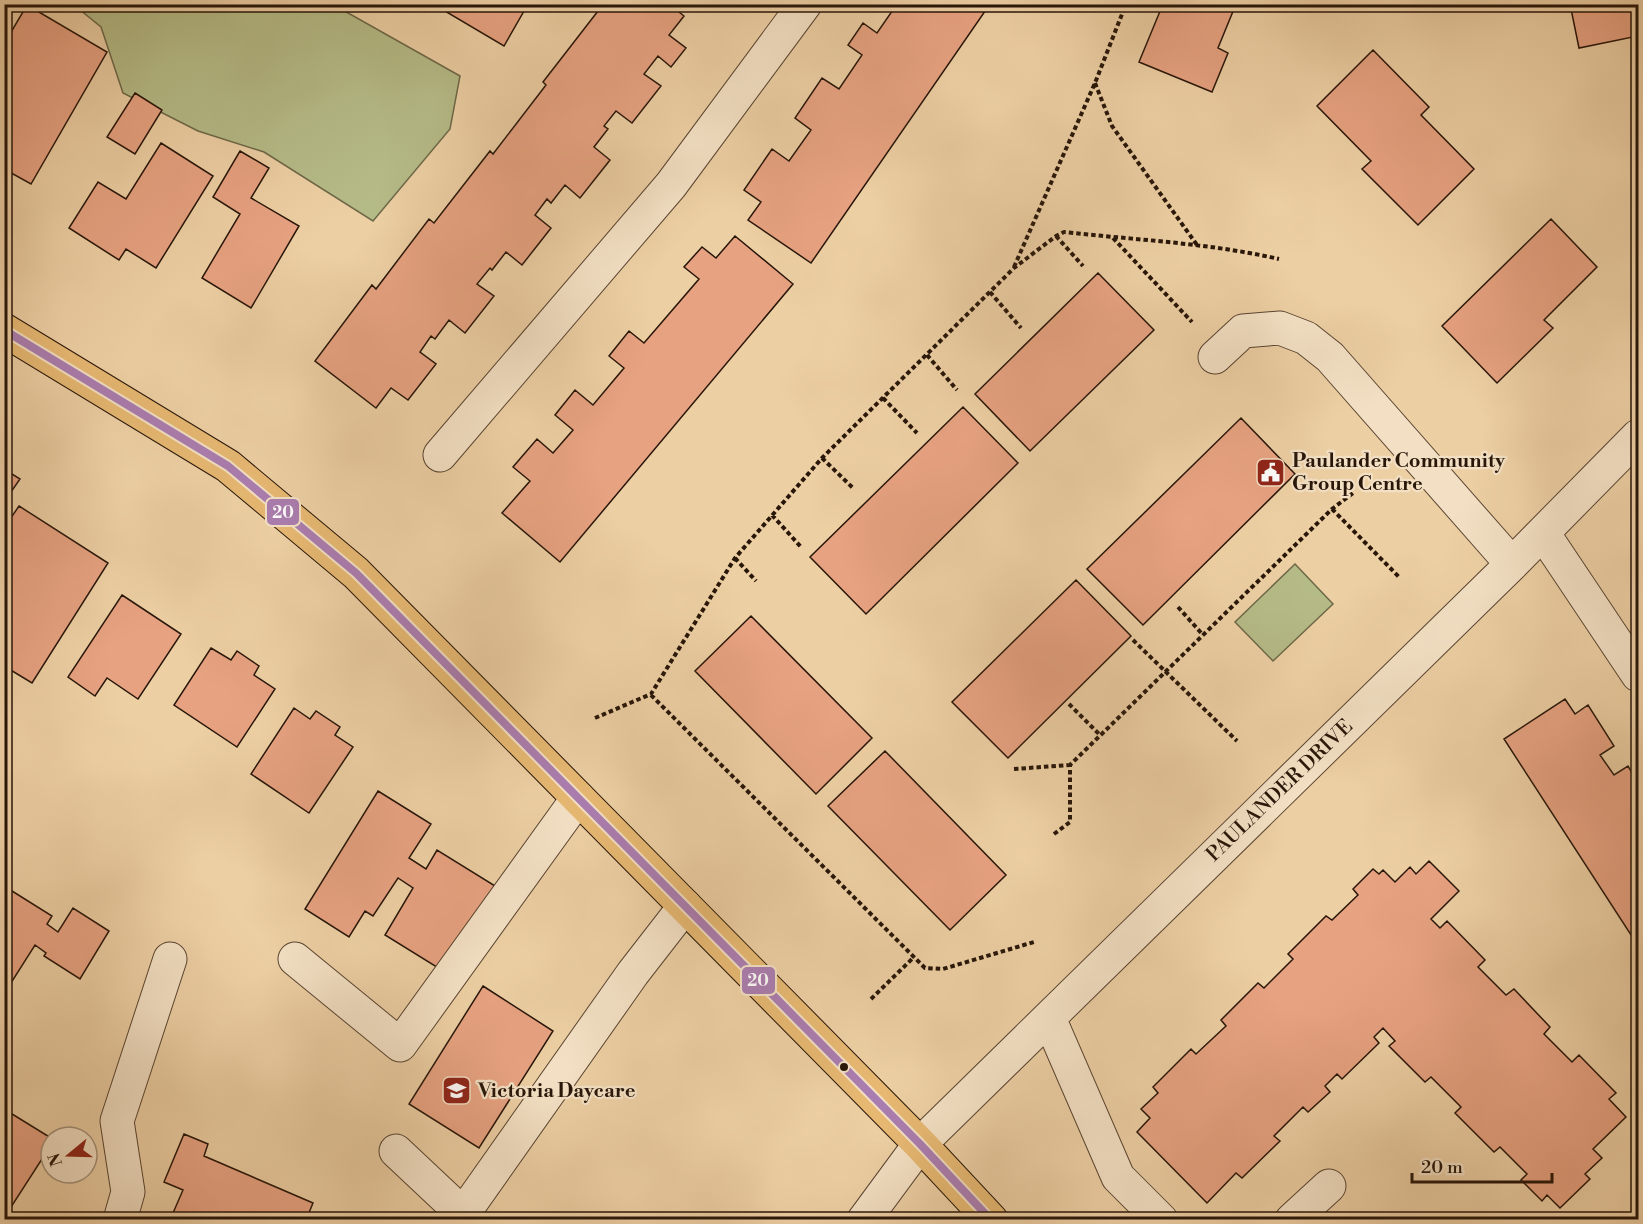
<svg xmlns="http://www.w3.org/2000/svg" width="1643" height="1224" font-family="'Libre Bodoni',serif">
  <rect width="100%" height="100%" fill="#edcfa4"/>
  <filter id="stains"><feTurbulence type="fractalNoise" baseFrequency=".00333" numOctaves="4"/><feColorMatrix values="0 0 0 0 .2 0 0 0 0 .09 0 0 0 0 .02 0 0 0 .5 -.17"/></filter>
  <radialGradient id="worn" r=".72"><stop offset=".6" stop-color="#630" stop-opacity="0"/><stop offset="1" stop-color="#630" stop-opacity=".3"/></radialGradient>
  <path fill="#b5bb87" stroke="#6e6848" stroke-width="1.5" d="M 74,5 L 334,5 L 460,76 L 450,129 L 373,221 L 264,152 L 198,131 L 123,93 L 101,27 Z
    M 1295,564 L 1333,604 L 1273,661 L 1235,622 Z"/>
  <path fill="#e7a281" stroke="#281609" stroke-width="1.5" d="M 433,4 L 528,4 L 504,46 Z
    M 598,4 L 669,4 L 684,16 L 669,35 L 686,48 L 671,67 L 658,56 L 644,74 L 661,86 L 632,123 L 616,111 L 604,126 L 608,129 L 594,147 L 610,160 L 580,198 L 565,185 L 551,203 L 547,199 L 535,215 L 551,228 L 522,265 L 506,252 L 492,270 L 490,268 L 477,284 L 494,296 L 465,333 L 449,320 L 435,339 L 431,336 L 420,352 L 436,364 L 408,400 L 391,388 L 376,408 L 315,361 L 372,285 L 376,289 L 429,219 L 434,223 L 490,151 L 493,154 L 546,85 L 543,82 L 598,11 L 595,8 Z
    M 897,4 L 990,4 L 811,263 L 748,220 L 761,202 L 744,190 L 772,149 L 789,161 L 811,130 L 795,118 L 822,78 L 839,89 L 862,55 L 848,45 L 863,23 L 877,33 Z
    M 1163,4 L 1236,4 L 1218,48 L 1228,53 L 1212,92 L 1139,62 Z
    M 1570,4 L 1638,4 L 1638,36 L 1579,48 Z
    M 27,5 L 107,52 L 31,184 L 4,169 L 4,44 Z
    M 1373,50 L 1429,107 L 1421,115 L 1474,169 L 1418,225 L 1362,169 L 1371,161 L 1317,106 Z
    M 135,93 L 162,110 L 135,154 L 107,137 Z
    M 161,143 L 213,176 L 156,268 L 126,249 L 119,260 L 69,228 L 98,182 L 126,199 Z
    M 240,151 L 269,168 L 251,198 L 299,226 L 251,308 L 202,278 L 240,214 L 213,197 Z
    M 1551,219 L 1597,267 L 1544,320 L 1553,328 L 1497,383 L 1442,326 Z
    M 735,236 L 793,284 L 560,562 L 502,513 L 530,481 L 513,467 L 537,439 L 553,453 L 573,430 L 555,415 L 575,390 L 593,405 L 624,368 L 609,356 L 629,331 L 644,343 L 699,279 L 684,267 L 702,247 L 716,258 Z
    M 1098,273 L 1154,330 L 1030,451 L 975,394 Z
    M 963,407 L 1018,463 L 866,614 L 810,557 Z
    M 1241,418 L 1295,474 L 1143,625 L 1087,569 Z
    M 4,469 L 20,479 L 4,502 Z
    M 19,506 L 108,563 L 32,683 L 4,666 L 4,528 Z
    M 1076,580 L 1131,636 L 1008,758 L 952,702 Z
    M 122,595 L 181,634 L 138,699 L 107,678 L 95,696 L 68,677 Z
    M 751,616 L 872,738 L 816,794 L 695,671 Z
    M 211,648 L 231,660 L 237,651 L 259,666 L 254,675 L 275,689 L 237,747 L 174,705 Z
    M 1565,699 L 1575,714 L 1588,705 L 1614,746 L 1600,755 L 1614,775 L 1628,766 L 1638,783 L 1638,935 L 1633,938 L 1504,739 Z
    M 294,708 L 310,719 L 316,711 L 340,727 L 335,735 L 353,747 L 309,813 L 251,774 Z
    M 885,751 L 1006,875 L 950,930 L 828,806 Z
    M 378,791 L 431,824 L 409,858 L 426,869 L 437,850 L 500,889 L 448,974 L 385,935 L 413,888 L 398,878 L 373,916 L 365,911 L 349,937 L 305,909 Z
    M 1429,861 L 1459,891 L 1431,919 L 1440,928 L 1447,921 L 1485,960 L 1478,967 L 1506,995 L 1514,989 L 1550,1027 L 1544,1034 L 1572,1062 L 1579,1055 L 1616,1093 L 1609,1099 L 1626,1117 L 1593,1149 L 1602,1158 L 1585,1174 L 1590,1179 L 1560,1208 L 1547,1195 L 1542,1201 L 1521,1180 L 1527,1174 L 1500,1147 L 1494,1152 L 1455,1113 L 1461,1107 L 1431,1077 L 1425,1082 L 1389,1046 L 1395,1041 L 1383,1028 L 1374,1037 L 1379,1043 L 1342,1079 L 1337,1074 L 1325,1086 L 1330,1092 L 1308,1112 L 1303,1107 L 1274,1136 L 1280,1141 L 1242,1178 L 1236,1173 L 1207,1203 L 1137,1132 L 1150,1118 L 1141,1109 L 1158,1093 L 1153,1087 L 1191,1049 L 1196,1054 L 1226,1026 L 1221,1020 L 1258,983 L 1264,988 L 1293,959 L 1288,954 L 1326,916 L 1332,920 L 1358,895 L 1353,889 L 1373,869 L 1379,874 L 1383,870 L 1395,882 L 1410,867 L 1416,874 Z
    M 4,886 L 52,916 L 47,924 L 58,932 L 73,908 L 109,931 L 80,979 L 44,956 L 46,953 L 35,945 L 4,994 Z
    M 483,986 L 553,1031 L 479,1148 L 409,1104 Z
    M 4,1109 L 51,1138 L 51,1145 L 4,1218 Z
    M 184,1134 L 208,1144 L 204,1156 L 313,1203 L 306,1220 L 170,1220 L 183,1190 L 164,1182 Z"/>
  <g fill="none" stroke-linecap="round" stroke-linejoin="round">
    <defs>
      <path id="minor" d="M 1215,357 L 1243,331 L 1280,328 L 1306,338 L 1330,357 L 1512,564
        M 440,455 L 671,185 L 805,4
        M 1543,533 L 1638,675
        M 295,959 L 400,1045 L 578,798
        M 1049,1018 L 1118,1177 L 1161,1220
        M 396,1151 L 463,1214 L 633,973 L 685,906
        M 120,1220 L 128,1192 L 117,1121 L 170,959
        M 864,1220 L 920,1144 L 1512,564 L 1638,436
        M 1292,1220 L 1329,1186"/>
      <path id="major" d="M 4,330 L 228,466 L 356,573 L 920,1144 L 991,1220"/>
    </defs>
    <use href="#minor" stroke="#594430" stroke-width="35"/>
    <use href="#major" stroke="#281609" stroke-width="35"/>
    <path stroke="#281609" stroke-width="4" stroke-dasharray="4.5 3" stroke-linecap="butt" d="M 1095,83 L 1112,126 L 1197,245
      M 1056,236 L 1083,266
      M 1113,238 L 1192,322
      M 1014,267 L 1095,83 L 1126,4
      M 990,292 L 1021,328
      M 927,355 L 957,390
      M 883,398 L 917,433
      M 822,458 L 854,489
      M 1332,509 L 1400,578
      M 772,515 L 801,547
      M 735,558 L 756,581
      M 1178,607 L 1203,635
      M 1133,640 L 1237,741
      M 651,695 L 925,968 L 943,969 L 1034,942
      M 1069,704 L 1100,735
      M 595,718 L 651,694 L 735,558 L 822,458 L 1014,268 L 1056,236 L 1064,232 C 1136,240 1209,243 1279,259
      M 1014,769 L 1070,765
      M 1054,834 L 1070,822 L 1070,765 L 1332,509 L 1353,493
      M 871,999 L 913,958"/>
    <use href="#minor" stroke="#f3e0c4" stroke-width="33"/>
    <use href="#major" stroke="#e6b872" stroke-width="33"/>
    <defs>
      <path id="bus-1" d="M 4,330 L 228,466 L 356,573 L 920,1144 L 991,1220"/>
    </defs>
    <use href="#bus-1" stroke="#f3e0c4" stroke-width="12"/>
    <use href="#bus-1" stroke="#aa7db0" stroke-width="8"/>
  </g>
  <defs>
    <symbol id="civic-square" viewBox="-11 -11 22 22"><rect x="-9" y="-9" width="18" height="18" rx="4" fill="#8f2418" stroke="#f3e0c4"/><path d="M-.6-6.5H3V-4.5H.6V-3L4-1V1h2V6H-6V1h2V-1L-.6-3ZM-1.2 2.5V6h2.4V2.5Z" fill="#fff"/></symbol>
    <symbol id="school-square" viewBox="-11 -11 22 22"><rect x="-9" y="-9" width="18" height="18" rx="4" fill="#8f2418" stroke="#f3e0c4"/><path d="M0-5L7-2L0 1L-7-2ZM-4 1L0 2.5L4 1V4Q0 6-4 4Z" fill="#fff"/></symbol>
  </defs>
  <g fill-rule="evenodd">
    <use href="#civic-square" x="1254" y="456" width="33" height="33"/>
    <use href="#school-square" x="440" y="1074" width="33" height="33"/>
  </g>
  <circle fill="#281609" stroke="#f3e0c4" stroke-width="2" cx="844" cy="1067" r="5"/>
  <g text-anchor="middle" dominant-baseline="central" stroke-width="4.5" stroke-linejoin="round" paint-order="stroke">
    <g font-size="20" font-weight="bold" fill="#281609" stroke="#f3e0c4" text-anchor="start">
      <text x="1292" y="461">Paulander Community<tspan x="1292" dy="23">Group Centre</tspan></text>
      <text x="478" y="1091">Victoria Daycare</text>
    </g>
    <g font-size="20" fill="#281609" stroke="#f3e0c4">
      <text transform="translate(1280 791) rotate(-44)">PAULANDER DRIVE</text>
    </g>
  </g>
  <g stroke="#f3e0c4" stroke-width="2">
    <rect x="266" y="498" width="34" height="28" rx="6" fill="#aa7db0"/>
    <rect x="741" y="966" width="35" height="29" rx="6" fill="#aa7db0"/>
  </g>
  <g font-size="16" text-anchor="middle" font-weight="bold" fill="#fff">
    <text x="283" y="518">20</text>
    <text x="758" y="986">20</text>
  </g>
  <rect width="1643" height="1224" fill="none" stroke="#edcfa4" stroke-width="24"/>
  <rect x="6" y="6" width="1631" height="1212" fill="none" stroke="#281609" stroke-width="3"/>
  <rect x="12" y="12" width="1619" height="1200" fill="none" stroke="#281609" stroke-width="1.5"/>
  <g transform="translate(69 1155) rotate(251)"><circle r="28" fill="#f3e0c4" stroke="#a28f79" stroke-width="1.5"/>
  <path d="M0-4.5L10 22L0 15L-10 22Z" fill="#8f2418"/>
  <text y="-9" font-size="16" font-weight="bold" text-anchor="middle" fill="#281609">N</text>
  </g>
  <path d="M1412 1173v9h140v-9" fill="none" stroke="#281609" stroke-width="3"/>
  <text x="1421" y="1173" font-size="18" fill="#281609" stroke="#f3e0c4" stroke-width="4.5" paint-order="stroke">20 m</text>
  <rect width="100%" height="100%" filter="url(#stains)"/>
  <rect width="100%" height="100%" fill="url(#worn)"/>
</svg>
